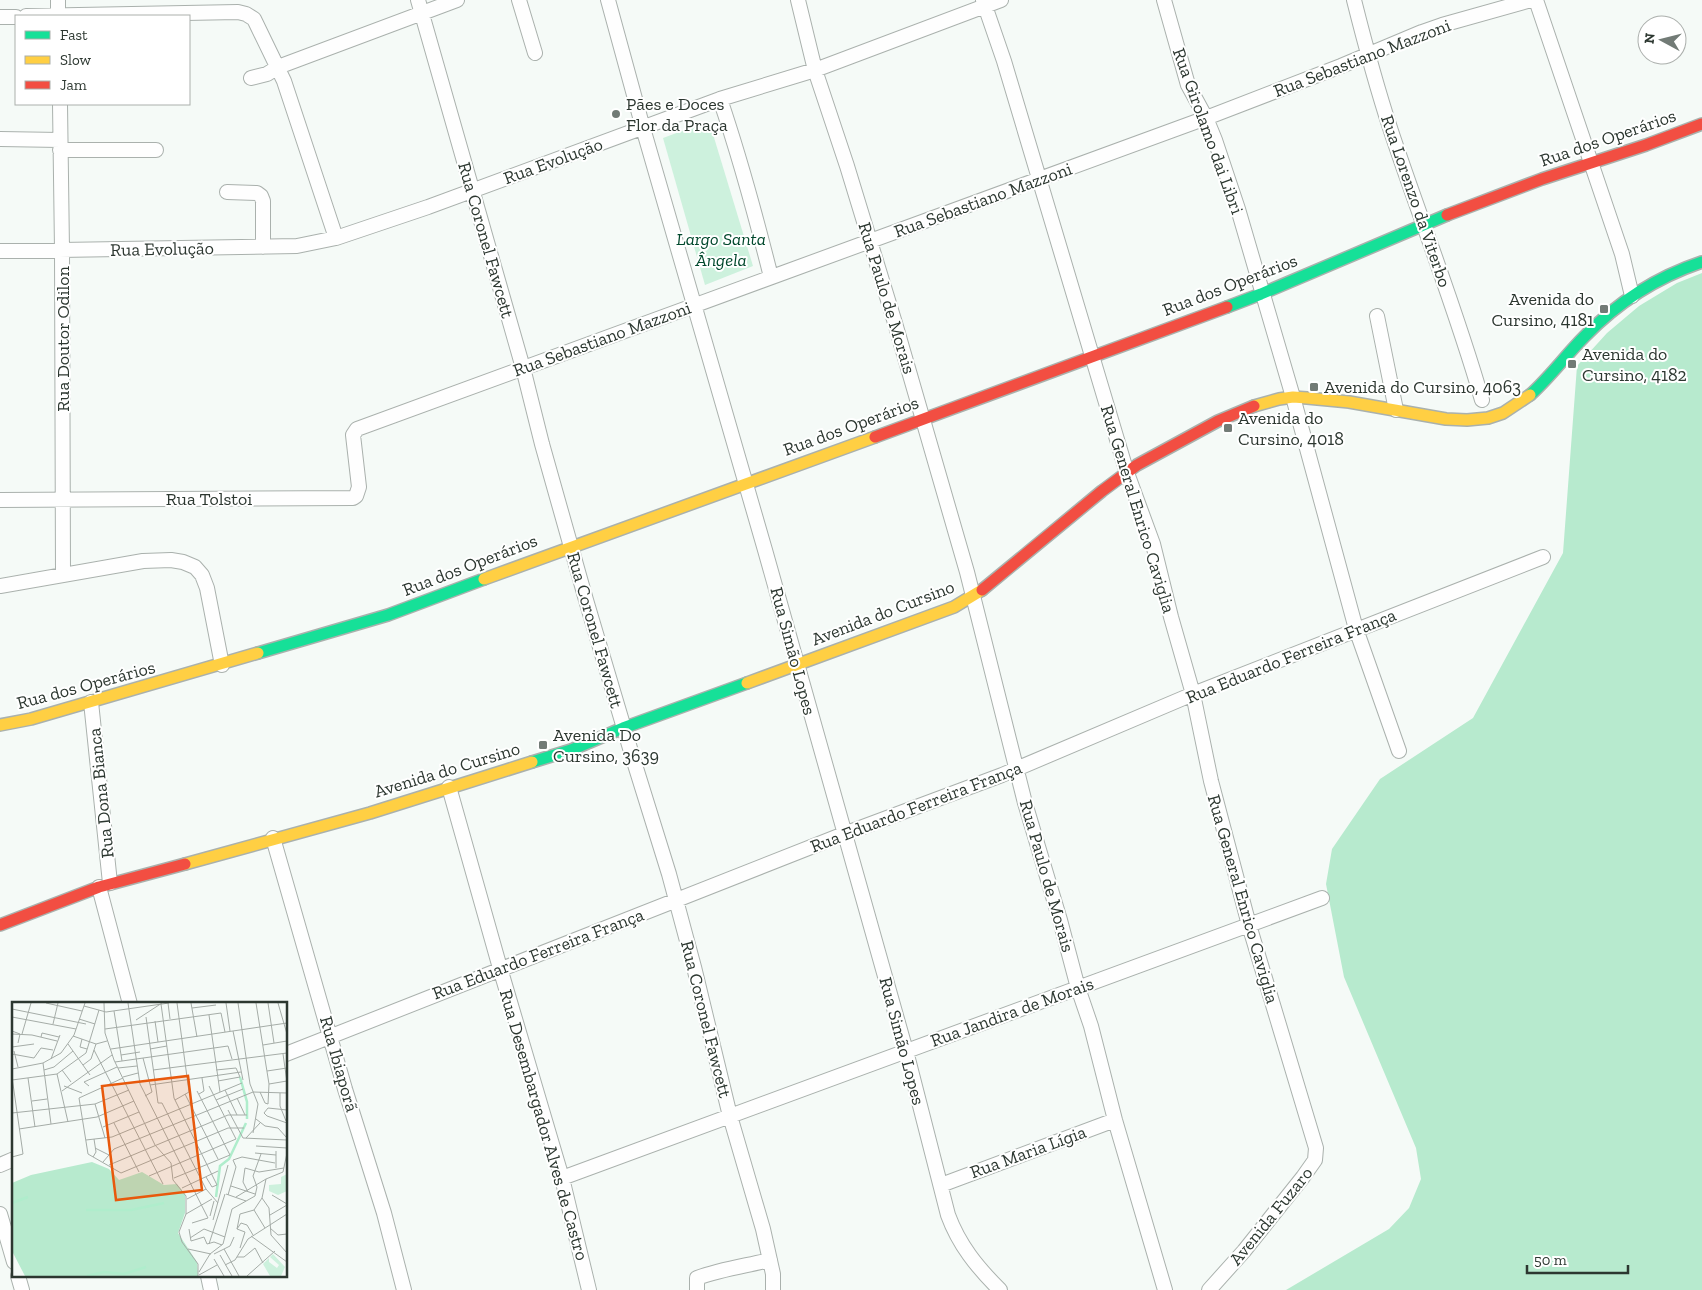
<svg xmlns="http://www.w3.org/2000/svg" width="1702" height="1290" font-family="'Zilla Slab',serif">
  <rect width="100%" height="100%" fill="#f5faf7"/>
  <path fill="#cdf1dd" d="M 709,121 L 753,266 L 705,285 L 663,138 Z"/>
  <path fill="#b7eace" d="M 1702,273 L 1702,1290 L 1286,1290 L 1389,1229 L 1409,1208 L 1421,1179 L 1416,1148 L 1344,977 L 1326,884 L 1332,849 L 1380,779 L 1473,718 L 1563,553 L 1577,366 L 1607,333 L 1639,306 L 1677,283 Z"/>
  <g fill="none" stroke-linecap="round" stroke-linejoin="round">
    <defs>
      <path id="street" d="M 58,0 L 58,16
        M 418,0 L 523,368 L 542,444 L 586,600 L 632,755 L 669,874 L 694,967 L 730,1116 L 763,1229 L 773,1274 L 773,1290
        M 519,0 L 535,53
        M 608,0 L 643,128 L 765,550 L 906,1051 L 948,1215 C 959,1245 977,1267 1000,1290
        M 798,0 L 815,70 L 847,166 L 895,323 L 967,572 L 1025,803 L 1060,920 L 1078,988 L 1091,1026 L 1115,1120 L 1165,1290
        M 983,0 L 1004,61 L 1127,473 L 1153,544 L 1171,617 L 1193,694 L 1211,781 L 1249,925 L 1316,1148 L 1315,1160 L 1303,1177 L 1244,1251 L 1209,1290
        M 1164,0 L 1188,85 L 1206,118 L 1215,140 L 1238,209 L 1293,397 L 1356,629 L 1399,751
        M 1354,0 C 1365,44 1377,88 1391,131 C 1421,221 1456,309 1482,400
        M 1536,0 L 1622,254 L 1632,296
        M 26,16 L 238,12 L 246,14 L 254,19 L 284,81 L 336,238
        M 0,17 L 16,17
        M 251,78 L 267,74 L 278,67 L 457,0
        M 720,99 C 740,158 756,217 771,277
        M 60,104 L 62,250 L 63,575
        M 0,139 L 60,140
        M 60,150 L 156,150
        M 227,192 L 257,193 L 261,196 L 263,201 L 263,247
        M 0,251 L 297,246 L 336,238 L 428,207 L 720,99 L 815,70 L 1001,0
        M 1377,316 L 1396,410
        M 0,500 L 353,498 L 356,496 L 359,487 L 353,435 L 357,429 L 1206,118 L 1341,66 L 1422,32 L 1442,25 L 1531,0
        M 0,586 L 143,561 L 171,560 L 183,562 L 195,567 L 202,575 L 207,588 L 222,665
        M 91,702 L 110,883
        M 449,787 L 500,968 L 562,1178 L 589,1290
        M 273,838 L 345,1089 L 384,1213 L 404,1290
        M 99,887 L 130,1004
        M 286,1054 L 844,834 L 1002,775 L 1193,694 L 1543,557
        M 0,1165 L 14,1159
        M 562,1178 L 1322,898
        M 941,1185 L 1115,1120
        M 0,1214 L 14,1262
        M 18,1276 L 22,1290
        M 208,1276 L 211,1290
        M 697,1290 L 697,1278 C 721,1269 745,1266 770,1260"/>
      <path id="fast" d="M 1227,307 L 1261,294 L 1447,215
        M 1530,395 C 1550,377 1566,355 1585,336 C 1618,302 1657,277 1702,262
        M 258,653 L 388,615 L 484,579
        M 532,762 L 571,750 L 623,728 L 747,683"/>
      <path id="slow" d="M 1254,406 L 1279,399 L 1293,397 L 1307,398 L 1349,402 L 1446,419 L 1467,420 L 1488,418 L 1503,413 L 1530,395
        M 484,579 L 875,437
        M 747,683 L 954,607 L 982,590
        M 0,725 L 31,719 L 258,653
        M 185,864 L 370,813 L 532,762"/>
      <path id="jam" d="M 1447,215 L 1542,179 L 1646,145 L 1702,124
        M 875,437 L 1227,307
        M 982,590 L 1102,491 L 1137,465 L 1218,421 L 1254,406
        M 0,925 L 99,887 L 185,864"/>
    </defs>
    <use href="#street" stroke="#aab1ad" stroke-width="16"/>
    <use href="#fast" stroke="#aab1ad" stroke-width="14"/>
    <use href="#slow" stroke="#aab1ad" stroke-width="14"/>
    <use href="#jam" stroke="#aab1ad" stroke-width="14"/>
    <use href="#street" stroke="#fefefe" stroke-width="14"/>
    <use href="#fast" stroke="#16e098" stroke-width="11"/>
    <use href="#slow" stroke="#ffcf43" stroke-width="11"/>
    <use href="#jam" stroke="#f24e42" stroke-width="11"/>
  </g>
  <g fill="#727b76" stroke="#fff" stroke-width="2">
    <circle cx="616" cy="114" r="5"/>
    <rect x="1599" y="304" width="10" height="10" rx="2.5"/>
    <rect x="1567" y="359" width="10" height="10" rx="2.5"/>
    <rect x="1309" y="382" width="10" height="10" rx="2.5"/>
    <rect x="1223" y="423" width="10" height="10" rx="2.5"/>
    <rect x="538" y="740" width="10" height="10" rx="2.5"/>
  </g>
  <g text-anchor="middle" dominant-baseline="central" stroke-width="4" stroke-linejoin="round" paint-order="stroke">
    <g font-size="18" fill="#2c3730" stroke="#fff">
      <text transform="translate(1362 58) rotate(-21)">Rua Sebastiano Mazzoni</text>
      <text transform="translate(1208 131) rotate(70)">Rua Girolamo dai Libri</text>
      <text transform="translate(1608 138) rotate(-19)">Rua dos Operários</text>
      <text transform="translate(553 161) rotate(-20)">Rua Evolução</text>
      <text transform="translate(983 200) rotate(-20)">Rua Sebastiano Mazzoni</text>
      <text transform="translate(1416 201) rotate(71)">Rua Lorenzo da Viterbo</text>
      <text transform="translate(486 240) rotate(74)">Rua Coronel Fawcett</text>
      <text transform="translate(162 249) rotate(-1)">Rua Evolução</text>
      <text transform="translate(1230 285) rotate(-21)">Rua dos Operários</text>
      <text transform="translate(887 298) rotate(73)">Rua Paulo de Morais</text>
      <text transform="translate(63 339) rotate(-90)">Rua Doutor Odilon</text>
      <text transform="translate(602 339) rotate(-20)">Rua Sebastiano Mazzoni</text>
      <text transform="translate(851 426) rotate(-20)">Rua dos Operários</text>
      <text x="209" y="499">Rua Tolstoi</text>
      <text transform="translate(1138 509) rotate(73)">Rua General Enrico Caviglia</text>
      <text transform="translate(470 565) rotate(-21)">Rua dos Operários</text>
      <text transform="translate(883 613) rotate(-21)">Avenida do Cursino</text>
      <text transform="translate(595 630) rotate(74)">Rua Coronel Fawcett</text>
      <text transform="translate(793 651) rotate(75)">Rua Simão Lopes</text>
      <text transform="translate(1291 656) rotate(-22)">Rua Eduardo Ferreira França</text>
      <text transform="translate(86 685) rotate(-15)">Rua dos Operários</text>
      <text transform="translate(447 770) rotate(-17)">Avenida do Cursino</text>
      <text transform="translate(101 793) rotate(-96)">Rua Dona Bianca</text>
      <text transform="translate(916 807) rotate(-21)">Rua Eduardo Ferreira França</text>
      <text transform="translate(1047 876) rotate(74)">Rua Paulo de Morais</text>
      <text transform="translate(1243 899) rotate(74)">Rua General Enrico Caviglia</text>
      <text transform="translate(538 954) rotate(-21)">Rua Eduardo Ferreira França</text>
      <text transform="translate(1012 1012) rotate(-20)">Rua Jandira de Morais</text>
      <text transform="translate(706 1019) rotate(76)">Rua Coronel Fawcett</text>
      <text transform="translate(902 1041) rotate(75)">Rua Simão Lopes</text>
      <text transform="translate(339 1064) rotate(74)">Rua Ibiaporã</text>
      <text transform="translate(544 1125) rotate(74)">Rua Desembargador Alves de Castro</text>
      <text transform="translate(1028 1152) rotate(-20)">Rua Maria Lígia</text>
      <text transform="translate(1271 1216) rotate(-51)">Avenida Fuzaro</text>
    </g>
    <g font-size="18" fill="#2c3730" stroke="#fff" text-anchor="start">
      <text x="626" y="104">Pães e Doces<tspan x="626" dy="21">Flor da Praça</tspan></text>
      <text x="1594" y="299" text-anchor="end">Avenida do<tspan x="1594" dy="21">Cursino, 4181</tspan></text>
      <text x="1582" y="354">Avenida do<tspan x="1582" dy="21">Cursino, 4182</tspan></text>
      <text x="1324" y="387">Avenida do Cursino, 4063</text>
      <text x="1238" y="418">Avenida do<tspan x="1238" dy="21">Cursino, 4018</tspan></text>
      <text x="553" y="735">Avenida Do<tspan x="553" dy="21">Cursino, 3639</tspan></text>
    </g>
    <g font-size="18" font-style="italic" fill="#00482c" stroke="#fff">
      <text x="721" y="239">Largo Santa<tspan x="721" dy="21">Ângela</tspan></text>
    </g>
  </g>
  <g transform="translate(12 1002)">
    <rect width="275" height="275" fill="#f5faf7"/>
    <path d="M 275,172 L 275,189 L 266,193 L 257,189 L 257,183 L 269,182 L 269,175 ZM 261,252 L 273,265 L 269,274 L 258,274 L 251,262 L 257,256 L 257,260 L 265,266 L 267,263 L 258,255 Z" fill="#cdf1dd"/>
    <path d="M 80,160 L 97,167 L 107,178 L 130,170 L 152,183 L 165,182 L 173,192 L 173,211 L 166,231 L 185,260 L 186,274 L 13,274 L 0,249 L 0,181 L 19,173 Z" fill="#b7eace"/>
    <path fill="none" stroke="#afedcc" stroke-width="2.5" d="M 228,75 L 235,100 L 235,117M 204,195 L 208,164 L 217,157 L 234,121M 0,201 L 16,195M 74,208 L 119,208 L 152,201M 75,274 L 92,270 L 112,272 L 134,265"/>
    <path fill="none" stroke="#a5aca7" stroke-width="1" d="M 34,1 L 70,9M 92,1 L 93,31 L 102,58 L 143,143 L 159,161 L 161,178 L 174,194 L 174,212 L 167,230 L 170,240 L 186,262 L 186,274M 116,1 L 128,82 L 196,216 L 180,221M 156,1 L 158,17M 179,1 L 185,35M 214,1 L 218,29M 226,1 L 238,82 L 246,102 L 241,131M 244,1 L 257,82 L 256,102 L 253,101 L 248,90M 256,1 L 262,41M 266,1 L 275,32M 149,2 L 162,96 L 205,183 L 200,185 L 194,175M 72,4 L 94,10 L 157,1M 180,6 L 204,3M 0,7 L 74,22M 102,9 L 110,59M 197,13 L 208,90M 0,15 L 64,27M 134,15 L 146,101 L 150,101 L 194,187 L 206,201M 67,17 L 83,22M 124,18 L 150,1M 143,19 L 146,40M 41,22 L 46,1M 93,27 L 209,11 L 213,30M 0,29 L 8,32 L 6,41M 221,29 L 231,78M 0,32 L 20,33 L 45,39M 10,32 L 19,1M 61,34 L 84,42 L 95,39M 29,35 L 30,31 L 47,35M 70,37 L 68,45 L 75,47M 56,42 L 78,73M 251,43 L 275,39M 0,45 L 22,42M 99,47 L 275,21M 138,47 L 155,44M 82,48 L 151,182M 2,49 L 6,65M 74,51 L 87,8M 0,52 L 22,56M 271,52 L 275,80M 109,53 L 128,50M 22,56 L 29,46 L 41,48M 131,56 L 140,90 L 133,94M 39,57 L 48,33M 103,60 L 216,44 L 220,57M 31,61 L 39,122M 71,63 L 79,57 L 84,42M 106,66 L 125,64M 0,67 L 31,61 L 49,51 L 62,33 L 73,1M 32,68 L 42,65 L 61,49M 50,68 L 59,80M 141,68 L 275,51M 204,68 L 224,66 L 228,75 L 206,79M 255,69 L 275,66M 45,72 L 56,120M 0,75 L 11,152 L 0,155M 111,75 L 126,71M 16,76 L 23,125M 111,76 L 67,96 L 76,152 L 109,171 L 216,126 L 232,126M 0,78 L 45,72 L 74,51M 257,82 L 275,79M 138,83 L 229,70M 52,84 L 70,91M 77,84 L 72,80 L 105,65M 213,88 L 225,113M 50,89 L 100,53M 268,91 L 268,104 L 274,119M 173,92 L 206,157M 187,92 L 192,89 L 190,76M 225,96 L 233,113M 163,98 L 177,90 L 165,1M 204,98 L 231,87M 20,99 L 35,97M 83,102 L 93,136M 216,108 L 231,136 L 275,138M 275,108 L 256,106 L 252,111 L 255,114 L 275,121M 0,111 L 83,102 L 117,88M 244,117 L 253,124 L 266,126 L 275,136M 102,121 L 127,170M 91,125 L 127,110M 7,127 L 85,115 L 122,99M 234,136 L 248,121M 74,138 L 100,135 L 230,81M 244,144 L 275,146M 83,146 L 97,153M 243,151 L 264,153M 275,151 L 271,170 L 254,177 L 250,196 L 257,206 L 259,233 L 275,251M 81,155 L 84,150 L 82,137M 91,160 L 102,147 L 241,90 L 275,91M 97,163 L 216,113 L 235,113M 264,166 L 264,149M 137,174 L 224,137 L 197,84M 162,176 L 218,153 L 185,89M 219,184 L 243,192M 170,186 L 206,169M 236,190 L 231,180 L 233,166 L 247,170 L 272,166M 214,192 L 234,199M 216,193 L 224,165 L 221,158 L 230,155 L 263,161M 260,193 L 275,202M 224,195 L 254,177M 250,196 L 242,208 L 253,226M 175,197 L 194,187M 174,212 L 200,197M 258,213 L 275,203M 198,214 L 202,199M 201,218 L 216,163M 258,226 L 266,233 L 275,232M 177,227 L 179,239 L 192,235 L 195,242 L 202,240 L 210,243M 225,227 L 228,212 L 242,208M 225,227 L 233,230 L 228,246M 225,227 L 229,221 L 235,223 L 241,233M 239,234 L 275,260M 178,236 L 192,227 L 213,235M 197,242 L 213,192M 176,247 L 199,252M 212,247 L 227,274M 202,252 L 218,244 L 222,235M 208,253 L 220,274M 225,255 L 232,255 L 243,246 L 251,261M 202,257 L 212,274M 213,263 L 223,258 L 236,237 L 275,212M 187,270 L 198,252 L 211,242 L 220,207 L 243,194 L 245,185 L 241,174 L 249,152M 187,273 L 205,263M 235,274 L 263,249"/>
    <path fill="#e8590c" fill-opacity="0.15" stroke="#e8590c" stroke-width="2.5" d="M 176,74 L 190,188 L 104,198 L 90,84 Z"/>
    <rect width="275" height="275" fill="none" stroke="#2c3730" stroke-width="2.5"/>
  </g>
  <rect x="15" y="15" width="175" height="90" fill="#ffffff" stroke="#abafac"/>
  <rect x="25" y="31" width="25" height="8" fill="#16e098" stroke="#abafac"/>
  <text x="60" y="40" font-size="15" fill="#2c3730">Fast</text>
  <rect x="25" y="56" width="25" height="8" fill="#ffcf43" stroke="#abafac"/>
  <text x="60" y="65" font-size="15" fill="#2c3730">Slow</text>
  <rect x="25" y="81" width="25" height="8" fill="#f24e42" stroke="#abafac"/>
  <text x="60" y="90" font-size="15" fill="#2c3730">Jam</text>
  <g transform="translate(1662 40) rotate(277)"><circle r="24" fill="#ffffff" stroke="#abafac"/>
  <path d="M0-4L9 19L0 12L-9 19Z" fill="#727b76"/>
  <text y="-8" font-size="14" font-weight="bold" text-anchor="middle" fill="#2c3730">N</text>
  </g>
  <path d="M1527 1265v8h101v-8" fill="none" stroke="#2c3730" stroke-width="2.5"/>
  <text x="1534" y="1265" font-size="15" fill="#2c3730" stroke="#ffffff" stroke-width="4" paint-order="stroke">50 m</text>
</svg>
